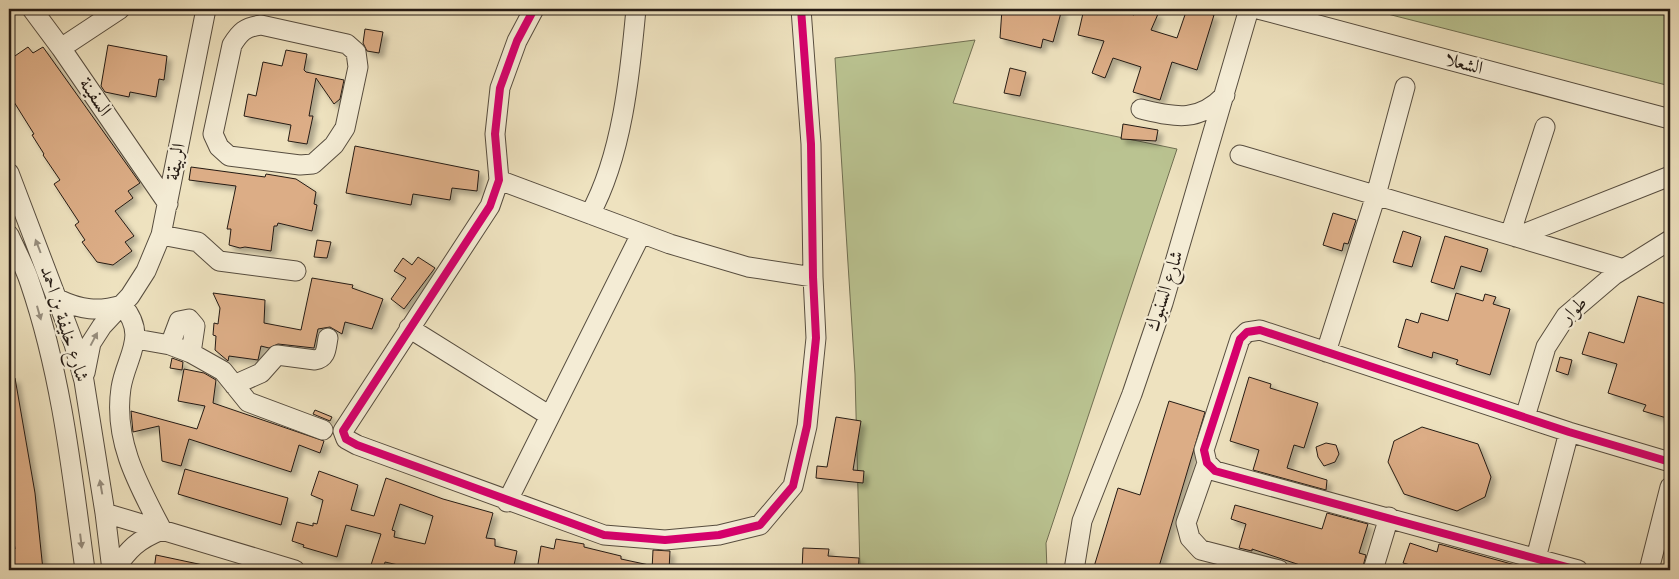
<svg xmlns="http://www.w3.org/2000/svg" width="1679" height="579" font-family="'IM FELL DW Pica',Amiri,serif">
  <defs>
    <filter id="shadow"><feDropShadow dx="4.5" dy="4.5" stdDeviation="2.5" flood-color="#0004"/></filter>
  </defs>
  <rect width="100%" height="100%" fill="#eee2bf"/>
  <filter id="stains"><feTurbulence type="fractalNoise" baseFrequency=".004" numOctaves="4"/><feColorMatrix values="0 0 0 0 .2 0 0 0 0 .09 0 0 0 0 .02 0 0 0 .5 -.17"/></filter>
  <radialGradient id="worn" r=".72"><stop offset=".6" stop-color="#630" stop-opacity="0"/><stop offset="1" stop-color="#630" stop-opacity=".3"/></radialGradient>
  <path fill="#bac391" stroke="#706f52" d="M 1368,9 L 1670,9 L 1670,86 Z
    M 975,40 L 953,103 L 1177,149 L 1046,543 L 1047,570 L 860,570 L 855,374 L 835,58 Z"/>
  <path fill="#dcad86" stroke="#251b14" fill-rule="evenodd" filter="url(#shadow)" d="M 1002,9 L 1062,9 L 1053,42 L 1043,39 L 1041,48 L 1000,38 Z
    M 1084,9 L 1115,9 L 1134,15 L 1137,9 L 1144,9 L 1158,14 L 1151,30 L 1177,38 L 1187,9 L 1214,15 L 1197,70 L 1172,62 L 1160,100 L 1133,92 L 1141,67 L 1113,58 L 1105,78 L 1092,73 L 1104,41 L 1078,35 Z
    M 365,29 L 383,32 L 379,53 L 367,51 L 363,43 Z
    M 108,45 L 167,56 L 164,80 L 159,79 L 156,97 L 130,92 L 129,97 L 105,92 L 101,86 Z
    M 28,47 L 33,53 L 43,47 L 140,183 L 128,191 L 133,198 L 115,211 L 134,236 L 125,242 L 132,251 L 113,265 L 97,262 L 82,242 L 85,240 L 75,225 L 79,222 L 54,184 L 60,180 L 43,155 L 44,154 L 32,135 L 34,134 L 9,94 L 9,60 Z
    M 286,50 L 307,54 L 304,70 L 306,72 L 344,80 L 340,99 L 334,104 L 316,78 L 309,116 L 313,116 L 307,144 L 288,141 L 291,125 L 244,116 L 248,94 L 256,96 L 263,62 L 282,66 Z
    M 1010,68 L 1026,72 L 1020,96 L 1004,93 Z
    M 1123,124 L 1158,130 L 1156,141 L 1121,139 Z
    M 355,146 L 479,171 L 477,191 L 452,188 L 450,200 L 413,194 L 411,205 L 346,193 Z
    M 191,167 L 265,177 L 266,174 L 296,179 L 316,192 L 314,204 L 317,205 L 312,231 L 278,223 L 277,226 L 274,226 L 271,251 L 245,247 L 240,248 L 229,245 L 231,229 L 227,229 L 236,186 L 189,180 Z
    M 1333,213 L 1356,220 L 1348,244 L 1344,243 L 1342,251 L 1323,245 Z
    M 1403,231 L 1421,237 L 1412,267 L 1393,262 Z
    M 1445,236 L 1488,249 L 1481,272 L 1461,266 L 1454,289 L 1431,282 Z
    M 317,240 L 331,242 L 327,258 L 314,257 Z
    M 418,257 L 435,268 L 404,309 L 391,299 L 406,278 L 394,271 L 403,258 L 412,265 Z
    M 312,278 L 353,285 L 352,288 L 383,299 L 372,329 L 345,322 L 342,334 L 330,327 L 318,329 L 314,348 L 278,344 L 269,348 L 261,346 L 258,360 L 229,356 L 228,361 L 215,350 L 216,336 L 213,335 L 214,323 L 218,324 L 220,308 L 213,293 L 265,300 L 264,323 L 301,330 Z
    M 1456,293 L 1483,301 L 1485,294 L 1496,297 L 1493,304 L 1510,309 L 1490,375 L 1456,364 L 1458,360 L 1433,352 L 1432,358 L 1398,347 L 1406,319 L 1418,323 L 1421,313 L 1448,321 Z
    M 1638,296 L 1670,305 L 1670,419 L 1643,411 L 1646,405 L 1608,393 L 1617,364 L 1582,354 L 1589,332 L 1624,343 Z
    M 1560,357 L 1572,360 L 1568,375 L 1556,371 Z
    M 172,358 L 183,362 L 182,370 L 170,368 Z
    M 184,369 L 204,373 L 216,380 L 213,403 L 324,441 L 320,453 L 299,445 L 291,472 L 189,439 L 181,466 L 162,461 L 159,426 L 133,432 L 131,411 L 197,429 L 205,406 L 178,401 Z
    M 1249,377 L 1271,384 L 1270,388 L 1318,403 L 1304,448 L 1294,445 L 1287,468 L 1327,480 L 1326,490 L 1253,470 L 1259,450 L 1230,441 Z
    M 15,378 L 35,493 L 43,570 L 15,570 L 12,550 L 15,549 L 9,509 L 9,379 Z
    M 1169,401 L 1205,412 L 1158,570 L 1093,570 L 1118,488 L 1140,495 Z
    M 315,410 L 332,417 L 330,421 L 313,414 Z
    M 836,417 L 861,421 L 853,470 L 864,471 L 863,483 L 816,478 L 817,466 L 827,467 Z
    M 1422,427 L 1478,444 L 1491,477 L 1485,497 L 1457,511 L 1404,494 L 1388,462 L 1394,441 Z
    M 1326,443 L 1336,445 L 1339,454 L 1335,462 L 1324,466 L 1318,457 L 1316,447 Z
    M 185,469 L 288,498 L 281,525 L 178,494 Z
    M 319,471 L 358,485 L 351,510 L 374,516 L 386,478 L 443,499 L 493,513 L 486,538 L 495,539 L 495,546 L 517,551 L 513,570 L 406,570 L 407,567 L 385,562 L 383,570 L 370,568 L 381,534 L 346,525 L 337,557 L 303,547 L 304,545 L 292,541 L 297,522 L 313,526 L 313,523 L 317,524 L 323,500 L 311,495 ZM 400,504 L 433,516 L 425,544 L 394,537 L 395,531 L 392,530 Z
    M 1235,505 L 1322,529 L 1327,513 L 1368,524 L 1359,553 L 1366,555 L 1362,570 L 1315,570 L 1252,549 L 1252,551 L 1239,548 L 1246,524 L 1231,519 Z
    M 556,539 L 584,544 L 584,547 L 621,556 L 621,559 L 649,565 L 648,570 L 590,570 L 566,565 L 565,570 L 537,570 L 541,546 L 554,549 Z
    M 1410,543 L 1437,552 L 1439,544 L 1526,568 L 1526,570 L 1429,570 L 1403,563 Z
    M 803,548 L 829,549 L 828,556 L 859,558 L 858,570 L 802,570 Z
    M 653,550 L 670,551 L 669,570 L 652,570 Z
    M 156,555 L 203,565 L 202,570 L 154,570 Z"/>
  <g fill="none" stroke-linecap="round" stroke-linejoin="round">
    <defs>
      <path id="minor" d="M 32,9 L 61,48 L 168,204
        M 534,9 L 517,41 L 500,88 L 495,134 L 499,180 L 490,206 L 343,431 L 346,439 L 357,445 L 604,535 L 665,540 L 719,535 L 760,525 L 793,486 L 807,426 L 816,338 L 813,277 L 811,144 L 801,9
        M 1258,9 L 1670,119
        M 261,25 L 347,44 L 356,52 L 358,67 L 345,128 L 334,145 L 313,164 L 300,165 L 229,156 L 219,147 L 213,134 L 232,45 C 240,32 245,27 261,25 Z
        M 61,48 L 120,9
        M 1141,109 C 1176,117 1198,123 1225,95
        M 1240,155 L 1624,269
        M 9,173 L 74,344 L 84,381 L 105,513 L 112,570
        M 499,180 L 670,244 L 748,267 L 813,277
        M 590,214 C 622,156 630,75 636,9
        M 9,235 C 16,251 25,267 30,283 C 62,377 72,473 85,570
        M 161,235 L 198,242 L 219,261 L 296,271
        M 1510,235 L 1545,127
        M 1516,237 L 1670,176
        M 58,299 C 81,310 98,312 122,305
        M 122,305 C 149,336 126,356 121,388 C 113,441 139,486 162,530
        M 409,328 L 550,416
        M 136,339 L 170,345 L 191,353 L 223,371 L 248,402 L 323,430
        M 170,345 L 179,321 L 189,319 L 195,326 L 191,353
        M 1326,352 L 1376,195 L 1405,87
        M 85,373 L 91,343 L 102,326 L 130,296 L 146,271 L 161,235 L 206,9
        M 234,385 L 261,373 L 277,355 L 315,360 C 327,358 326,348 328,338
        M 1525,417 L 1546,347 L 1566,316 L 1614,275 L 1670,240
        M 1207,463 L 1186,523 L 1190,538 L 1201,550 L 1279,570
        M 507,502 L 641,234
        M 105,513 L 295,570
        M 1536,558 L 1569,432
        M 114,570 C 129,549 137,540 162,530
        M 1074,570 L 1082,521 L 1132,394 L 1163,303 L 1249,9
        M 1373,570 L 1389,517
        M 1578,570 L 1215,471 L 1207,463 L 1204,450 L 1240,339 L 1247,332 L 1260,330 L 1569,432 L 1670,462
        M 1649,570 L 1670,487"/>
    </defs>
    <use href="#minor" stroke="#574d3f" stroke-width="21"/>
    <use href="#minor" stroke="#f4ecd5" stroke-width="19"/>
    <defs>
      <path id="cycleway" d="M 534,9 L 517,41 L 500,88 L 495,134 L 499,180 L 490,206 L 343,431 L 346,439 L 357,445 L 604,535 L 665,540 L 719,535 L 760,525 L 793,486 L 807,426 L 816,338 L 813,277 L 811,144 L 801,9
        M 1578,570 L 1215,471 L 1207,463 L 1204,450 L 1240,339 L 1247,332 L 1260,330 L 1569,432 L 1670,462"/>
    </defs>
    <use href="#cycleway" stroke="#f4ecd5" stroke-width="11"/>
    <use href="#cycleway" stroke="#d6006c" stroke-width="8"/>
  </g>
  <defs><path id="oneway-solid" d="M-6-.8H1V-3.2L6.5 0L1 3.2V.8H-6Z" transform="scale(1.25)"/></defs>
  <g fill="#978e7e">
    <use href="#oneway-solid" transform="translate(38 246) rotate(-111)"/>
    <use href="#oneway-solid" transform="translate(39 313) rotate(74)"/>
    <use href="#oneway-solid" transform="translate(94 339) rotate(-62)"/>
    <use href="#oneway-solid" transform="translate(101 487) rotate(-100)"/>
    <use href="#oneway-solid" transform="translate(81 541) rotate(83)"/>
  </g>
  <g text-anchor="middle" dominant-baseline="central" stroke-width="4.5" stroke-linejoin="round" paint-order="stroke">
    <g font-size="19" fill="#251b14" stroke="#f4ecd5">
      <text transform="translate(1464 64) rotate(15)">الشعلا</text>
      <text transform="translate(95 97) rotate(56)">السفينة</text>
      <text transform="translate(176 162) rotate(-79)">الربيقة</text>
      <text transform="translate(1165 291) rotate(-72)">شارع السنبوك</text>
      <text transform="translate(1574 310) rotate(-45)">طوار</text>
      <text transform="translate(64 324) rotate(72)">شارع خليفة بن احمد</text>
    </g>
  </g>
  <rect width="1679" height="579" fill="none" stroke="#eee2bf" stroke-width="30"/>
  <rect x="10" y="10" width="1659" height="559" fill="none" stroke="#251b14" stroke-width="2.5"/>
  <rect x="15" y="15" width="1649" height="549" fill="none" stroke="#251b14"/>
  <rect width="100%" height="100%" filter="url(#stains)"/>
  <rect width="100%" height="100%" fill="url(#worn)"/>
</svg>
